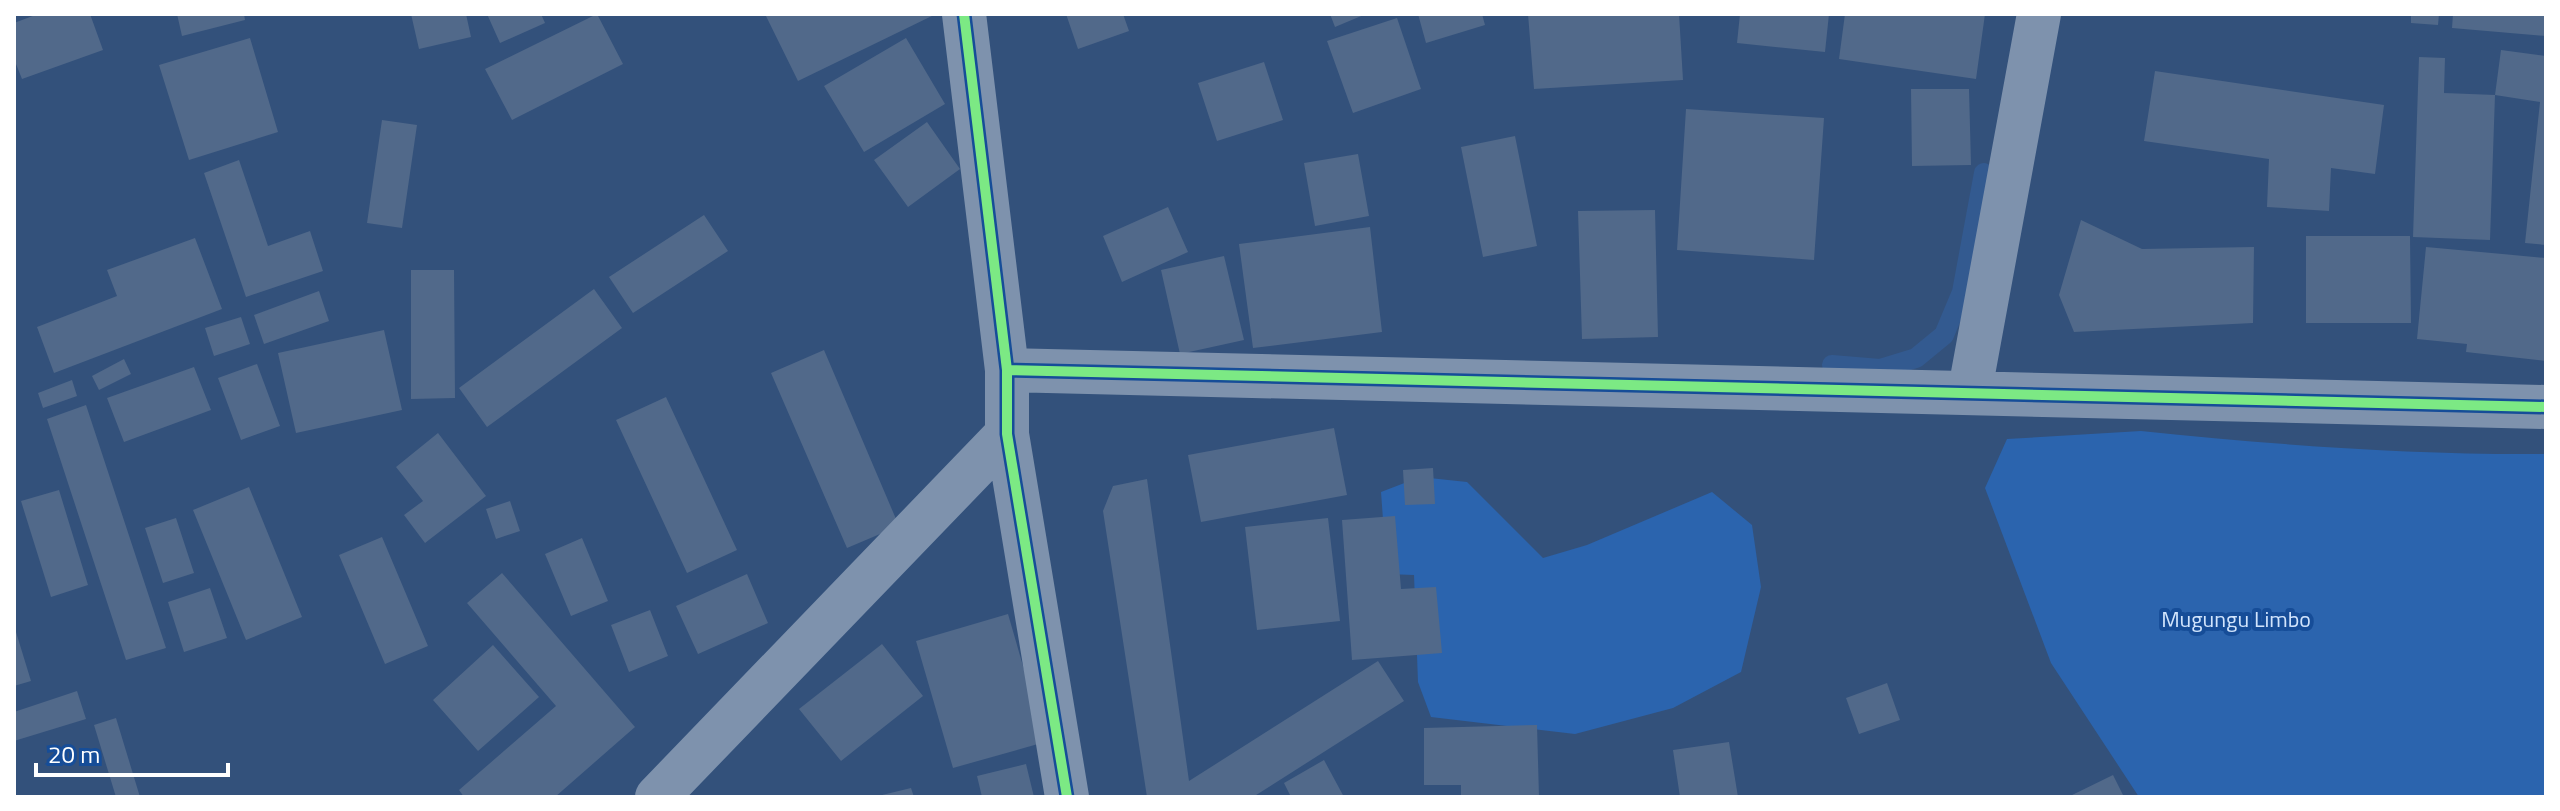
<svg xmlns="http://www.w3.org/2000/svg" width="2560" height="811" font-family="'Titillium Web',sans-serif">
  <rect width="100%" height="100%" fill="#33517b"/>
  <path fill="#2b64ae" d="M 2141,431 C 2276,445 2410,455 2546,454 L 2546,797 L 2139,797 L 2051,663 L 1985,488 L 2007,439 Z
    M 1420,477 L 1467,482 L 1543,558 L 1587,545 L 1712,492 L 1752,525 L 1761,587 L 1741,672 L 1673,708 L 1575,734 L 1431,717 L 1418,682 L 1414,575 L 1387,574 L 1381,492 Z"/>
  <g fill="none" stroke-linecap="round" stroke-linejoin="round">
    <path stroke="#335a90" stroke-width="20" d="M 1832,365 L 1880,369 L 1916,358 L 1944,335 L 1962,292 L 1984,173"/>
  </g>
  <path fill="#51698a" d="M 38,14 L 90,14 L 103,50 L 22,79 L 14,59 L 14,23 Z
    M 177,14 L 244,14 L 245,20 L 182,36 Z
    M 411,14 L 466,14 L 471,37 L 419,49 Z
    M 487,14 L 541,14 L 545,23 L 500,43 Z
    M 597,14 L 623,64 L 512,120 L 485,69 Z
    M 765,14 L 936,14 L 798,81 Z
    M 1066,14 L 1123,14 L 1129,31 L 1078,49 Z
    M 1330,14 L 1366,14 L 1335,27 Z
    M 1418,14 L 1482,14 L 1485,25 L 1426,43 Z
    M 1528,14 L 1679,14 L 1683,80 L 1534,89 Z
    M 1740,14 L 1829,14 L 1825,52 L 1737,43 Z
    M 1845,14 L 1985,14 L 1976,79 L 1839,59 Z
    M 2411,14 L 2439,14 L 2438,25 L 2411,23 Z
    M 2453,14 L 2546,14 L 2546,36 L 2452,28 Z
    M 1397,18 L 1421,89 L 1353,113 L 1327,41 Z
    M 250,38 L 278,132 L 189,160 L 159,65 Z
    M 906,38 L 945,104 L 864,152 L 824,86 Z
    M 2501,50 L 2546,56 L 2546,245 L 2525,243 L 2540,102 L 2495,95 Z
    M 2419,57 L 2445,58 L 2444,93 L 2495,95 L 2490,240 L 2413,237 Z
    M 1264,62 L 1283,120 L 1217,141 L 1198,83 Z
    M 2155,71 L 2384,105 L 2375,174 L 2331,168 L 2329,211 L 2267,207 L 2269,159 L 2144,141 Z
    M 1911,89 L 1969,89 L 1971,165 L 1912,166 Z
    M 1686,109 L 1824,118 L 1814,260 L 1677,250 Z
    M 382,120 L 417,125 L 402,228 L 367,223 Z
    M 927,122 L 960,169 L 908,207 L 874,160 Z
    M 1515,136 L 1537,246 L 1483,257 L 1461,147 Z
    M 1358,154 L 1369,216 L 1315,226 L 1304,163 Z
    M 239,160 L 268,246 L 310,231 L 323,271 L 246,297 L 204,173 Z
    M 1168,207 L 1188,252 L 1122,282 L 1103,236 Z
    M 1655,210 L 1658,337 L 1582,339 L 1578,211 Z
    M 704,215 L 728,251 L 633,313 L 609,277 Z
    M 2081,220 L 2142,249 L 2254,247 L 2253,323 L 2074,332 L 2059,295 Z
    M 1370,227 L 1382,332 L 1253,348 L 1239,244 Z
    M 2306,236 L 2410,236 L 2411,323 L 2306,323 Z
    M 195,238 L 222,309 L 54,373 L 37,327 L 117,296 L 107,270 Z
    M 2426,247 L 2546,258 L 2546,361 L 2466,352 L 2467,344 L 2417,339 Z
    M 1224,256 L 1244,340 L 1180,354 L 1161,270 Z
    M 411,270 L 454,270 L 455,398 L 411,399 Z
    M 594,289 L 622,328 L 487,427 L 459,388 Z
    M 319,291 L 329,321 L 264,344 L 254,315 Z
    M 241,317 L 250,344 L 214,356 L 205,328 Z
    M 384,330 L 402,410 L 296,433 L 278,353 Z
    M 824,350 L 899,526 L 847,548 L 771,373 Z
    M 124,359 L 131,374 L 99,390 L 92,376 Z
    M 257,364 L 280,426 L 241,440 L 218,378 Z
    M 194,367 L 211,410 L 124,442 L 107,398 Z
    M 72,380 L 77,396 L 43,408 L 38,393 Z
    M 666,397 L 737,550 L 687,573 L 616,420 Z
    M 86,405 L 166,648 L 126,660 L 47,419 Z
    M 1334,428 L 1347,495 L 1201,522 L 1188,455 Z
    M 438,433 L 486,496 L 425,543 L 404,515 L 423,501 L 396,467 Z
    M 1433,468 L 1435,504 L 1405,505 L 1403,470 Z
    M 1147,479 L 1189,781 L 1378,661 L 1404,701 L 1253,797 L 1147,797 L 1103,511 L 1113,486 Z
    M 249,487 L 302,617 L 246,640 L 193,510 Z
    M 59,490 L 88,585 L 51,597 L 21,501 Z
    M 510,501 L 520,531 L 496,539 L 486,509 Z
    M 1395,516 L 1401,589 L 1436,587 L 1442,653 L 1352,660 L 1342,520 Z
    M 176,518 L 194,573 L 163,583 L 145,528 Z
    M 1328,518 L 1340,621 L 1257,630 L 1245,527 Z
    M 382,537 L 428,646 L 385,664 L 339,555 Z
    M 582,538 L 608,601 L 571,616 L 545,554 Z
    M 502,573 L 635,727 L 555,797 L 464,797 L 459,790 L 556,706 L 467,603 Z
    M 747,574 L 768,623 L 698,654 L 676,606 Z
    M 210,588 L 227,638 L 184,652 L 168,602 Z
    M 650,610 L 668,656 L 629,672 L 611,625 Z
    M 1008,614 L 1045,742 L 953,768 L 916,641 Z
    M 16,632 L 31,681 L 14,686 L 14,633 Z
    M 882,644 L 923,696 L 841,761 L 799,709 Z
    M 493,645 L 539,697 L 478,751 L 433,700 Z
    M 1887,683 L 1900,720 L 1859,734 L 1846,698 Z
    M 77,691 L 86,719 L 14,741 L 14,712 Z
    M 116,718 L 140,797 L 116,797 L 94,725 Z
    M 1537,725 L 1539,797 L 1461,797 L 1461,785 L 1424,785 L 1424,728 Z
    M 1729,742 L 1738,797 L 1680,797 L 1673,750 Z
    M 1324,760 L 1344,797 L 1291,797 L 1284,783 Z
    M 1026,764 L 1034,797 L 982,797 L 977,776 Z
    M 2113,775 L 2124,797 L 2068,797 Z
    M 911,788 L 914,797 L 878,797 L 878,796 Z"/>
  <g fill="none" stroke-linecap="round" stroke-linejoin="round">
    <path stroke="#7e92ad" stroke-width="44" d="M 964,14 L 1007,370 L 1007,434 L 1067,797
      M 1007,370 L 2546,407
      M 1970,390 L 2039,14
      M 657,797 L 1007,434"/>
    <defs>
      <path id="cycleway" d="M 964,14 L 1007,370 L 1007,434 L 1067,797
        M 1007,370 L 2546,407"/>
    </defs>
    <use href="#cycleway" stroke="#164d98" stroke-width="15"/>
    <use href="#cycleway" stroke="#7ce984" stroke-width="10"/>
  </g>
  <g text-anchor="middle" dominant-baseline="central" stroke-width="8" stroke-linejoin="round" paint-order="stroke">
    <g font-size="22" fill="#d1e4fc" stroke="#164d98">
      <text x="2236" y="619">Mugungu Limbo</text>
    </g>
  </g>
  <rect width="2560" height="811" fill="none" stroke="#ffffff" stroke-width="32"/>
  <path d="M36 763v12h192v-12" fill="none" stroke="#ffffff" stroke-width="4"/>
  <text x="48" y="763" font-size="24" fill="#ffffff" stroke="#164d98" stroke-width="6" paint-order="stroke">20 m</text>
</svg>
